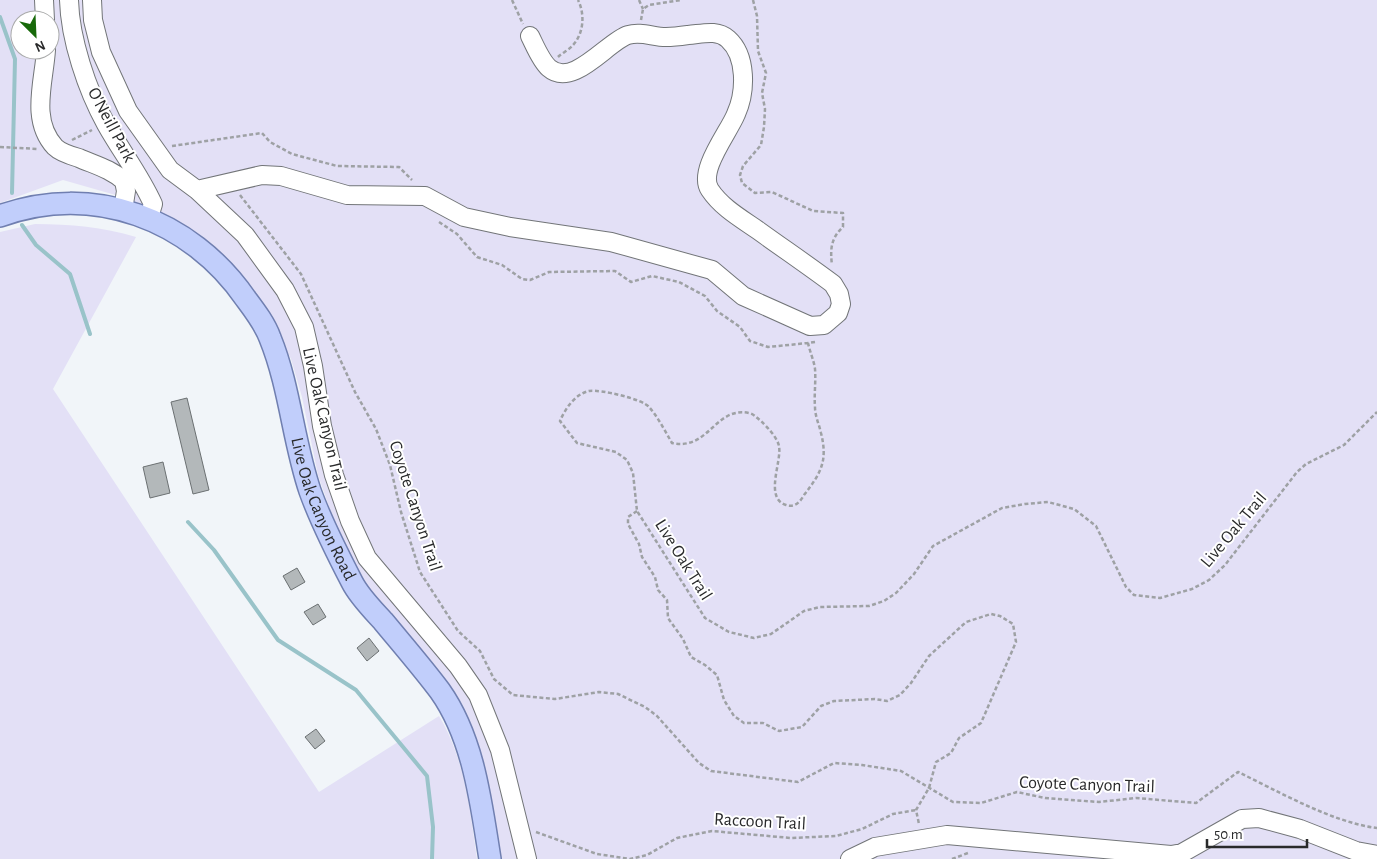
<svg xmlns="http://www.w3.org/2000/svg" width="1377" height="859" font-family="'Alegreya Sans',sans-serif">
  <rect width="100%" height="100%" fill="#f1f5f9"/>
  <path fill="#e3e0f6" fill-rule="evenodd" d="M 0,0 L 1377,0 L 1377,859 L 502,859 L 477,752 L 363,588 L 334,521 L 318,475 L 302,397 L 291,359 L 271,318 L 244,279 L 218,252 L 179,224 L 126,198 L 63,180 L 0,203 ZM 20,20 L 50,20 L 50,50 L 20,50 Z
    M 35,224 C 71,224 102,227 136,237 L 53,389 L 319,792 L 439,716 C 465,759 470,810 477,859 L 0,859 L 0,232 Z"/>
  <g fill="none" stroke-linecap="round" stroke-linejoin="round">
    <path stroke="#99c3c9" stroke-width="4" d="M 0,17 L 15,59 L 12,193
      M 22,225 L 36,245 L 70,274 L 90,334
      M 188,522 L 214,550 L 278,640 L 356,690 L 427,776 L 433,827 L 432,859"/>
  </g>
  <path fill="#b3b8ba" stroke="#6b7072" d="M 187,398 L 209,490 L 193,494 L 171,402 Z
    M 163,462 L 170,493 L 150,498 L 143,467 Z
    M 297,568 L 305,582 L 291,590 L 283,576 Z
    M 318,604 L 326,617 L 313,625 L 304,612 Z
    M 369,638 L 379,651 L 367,661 L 357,648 Z
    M 316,729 L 325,741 L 315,749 L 305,737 Z"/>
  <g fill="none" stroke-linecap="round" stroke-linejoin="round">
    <defs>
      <path id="minor" d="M 44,0 L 45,20
        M 69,0 C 70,39 87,90 106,124 C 121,151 140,175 153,204 L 149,217
        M 92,0 L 93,20 L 101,52 L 128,111 L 170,170 L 197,190 L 245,235 L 285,290 L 304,327 L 313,366 L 322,426 L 334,475 L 350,521 L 367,558 L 458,666 L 478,695 L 500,750 L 527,859
        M 46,50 C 44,82 30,120 55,147 C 60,152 72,156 79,158 C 95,165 111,169 124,181 L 126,191 L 123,210
        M 197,190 L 262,175 L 281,176 L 347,195 L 425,196 L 464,217 L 510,227 L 611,242 L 712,270 L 743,296 L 810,326 L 824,325 L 838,313 L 841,304 L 839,294 L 833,284 C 809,266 784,249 759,231 C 742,219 722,208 710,190 C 697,171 729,132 736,114 C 746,92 747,56 728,39 C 717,29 702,34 688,35 C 681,36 673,37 666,37 C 653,37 641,31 628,35 C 608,41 573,89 549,68 C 541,61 535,46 530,36
        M 850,859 L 875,847 L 947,835 L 1171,855 L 1182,853 L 1242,819 L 1259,818 L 1300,829 L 1356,851 L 1377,855"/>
      <g id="major">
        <path id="s1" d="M 0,216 C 93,182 191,219 246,299 C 255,311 265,324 270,338 C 290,387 293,441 310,491 C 320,519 338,555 352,582 C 359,596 372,609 383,621 C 402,644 422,667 440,691 C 474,739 481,803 490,859"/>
      </g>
    </defs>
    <use href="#minor" stroke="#727578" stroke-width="20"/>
    <use href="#major" stroke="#707fb0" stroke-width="24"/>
    <path stroke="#9ea1a4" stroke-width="2.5" stroke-dasharray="4 2.5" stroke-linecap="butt" d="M 512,0 L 523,24
      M 639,0 L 643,9
      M 753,0 L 757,16 L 758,51 L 766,73 L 762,93 L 765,109 L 764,127 L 761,145 L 743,166 L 740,175 L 742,183 L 755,193 L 772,192 L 813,211 L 843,213 L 843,227 C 831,238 830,249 832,265
      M 641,20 L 643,9 L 649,5 L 681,0
      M 558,57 C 562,53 569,50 573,45 C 584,33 585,14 578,0
      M 72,140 L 92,130
      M 172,146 L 262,133 L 270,142 L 292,154 L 337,166 L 399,167 L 412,180
      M 0,147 L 38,149
      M 240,195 L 301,274 L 355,392 L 376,429 L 390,465 L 401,512 L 420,572 L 458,631 L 480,651 L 494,679 L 513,695 L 555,699 L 599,692 L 618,694 L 645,707 L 657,716 L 699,763 L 711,771 L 798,782 L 834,763 L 862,765 L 901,771 L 953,802 L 981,803 L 1017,792 L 1045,798 L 1099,802 L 1136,798 L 1196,803 L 1238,772 C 1280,792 1331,822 1377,828
      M 439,222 L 457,234 L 477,257 L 502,265 L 522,279 L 530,280 L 549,272 L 615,271 L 631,282 L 652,276 L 679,282 L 705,296 L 717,311 L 740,327 L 750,341 L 768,347 L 808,343
      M 815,342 L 808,343 C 810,352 814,361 815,369 C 816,382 814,394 815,407 C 815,416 819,424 821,433 C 828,461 821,473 804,495 C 800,502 795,508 786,505 C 764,498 782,462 779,446 C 777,437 767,427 761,421 C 757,418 754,414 749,413 C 715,406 709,451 672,443 C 665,431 658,417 649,407 C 643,399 599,389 589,391 C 575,394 565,409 560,421 L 577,443 L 616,452 L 627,460 L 633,473 L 637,511 L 705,618 L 729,632 L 754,638 L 771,634 L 804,611 L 820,607 L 869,606 L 884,601 L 896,593 L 914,574 L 933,546 L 1002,508 L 1025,504 L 1048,502 L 1074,509 L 1096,526 L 1126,587 L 1134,595 L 1160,598 L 1192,589 L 1209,580 L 1225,565 L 1297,472 L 1306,464 L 1344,445 L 1377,412
      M 637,511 L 628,517 L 628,524 L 639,544 L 642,557 L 655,577 L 658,590 L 667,600 L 668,618 L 683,639 L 691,657 L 705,665 L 717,675 L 724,700 L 734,716 L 744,723 L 763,723 L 779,731 L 802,727 L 821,706 L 834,701 L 875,699 L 887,701 L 900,695 L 911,683 L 929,656 L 966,622 L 991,614 L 1000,616 L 1013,624 L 1016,642 L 981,723 L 959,738 L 951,753 L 936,762 L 929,788 L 916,810 L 919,824
      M 536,832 L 597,854 L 630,859 L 647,855 L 677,838 L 712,831 L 791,838 L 836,836 L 862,829 L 893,814 L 916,810
      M 952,859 L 968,853"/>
    <use href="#minor" stroke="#fff" stroke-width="18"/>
    <use href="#major" stroke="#c1cefb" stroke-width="21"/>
  </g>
  <g text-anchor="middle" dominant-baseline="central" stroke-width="4" stroke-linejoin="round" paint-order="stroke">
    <g font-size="18" fill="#292a2b" stroke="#fff">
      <text transform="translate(111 125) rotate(62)">O'Neill Park</text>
      <text transform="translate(324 419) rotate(77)">Live Oak Canyon Trail</text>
      <text transform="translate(415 506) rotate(72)">Coyote Canyon Trail</text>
      <text stroke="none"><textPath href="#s1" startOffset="505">Live Oak Canyon Road</textPath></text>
      <text transform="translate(1234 530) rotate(-50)">Live Oak Trail</text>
      <text transform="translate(683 560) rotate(58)">Live Oak Trail</text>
      <text transform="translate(1087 785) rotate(2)">Coyote Canyon Trail</text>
      <text transform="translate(760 822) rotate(3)">Raccoon Trail</text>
    </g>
  </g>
  <g transform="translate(35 35) rotate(156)"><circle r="24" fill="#ffffff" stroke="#a9aaaa"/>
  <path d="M0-4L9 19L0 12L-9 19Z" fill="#18690a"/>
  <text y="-8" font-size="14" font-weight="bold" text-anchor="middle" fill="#292a2b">N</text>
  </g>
  <path d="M1207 839v8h100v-8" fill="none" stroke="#292a2b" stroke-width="2.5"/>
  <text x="1214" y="839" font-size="15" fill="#292a2b" stroke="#ffffff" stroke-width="4" paint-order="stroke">50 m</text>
</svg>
